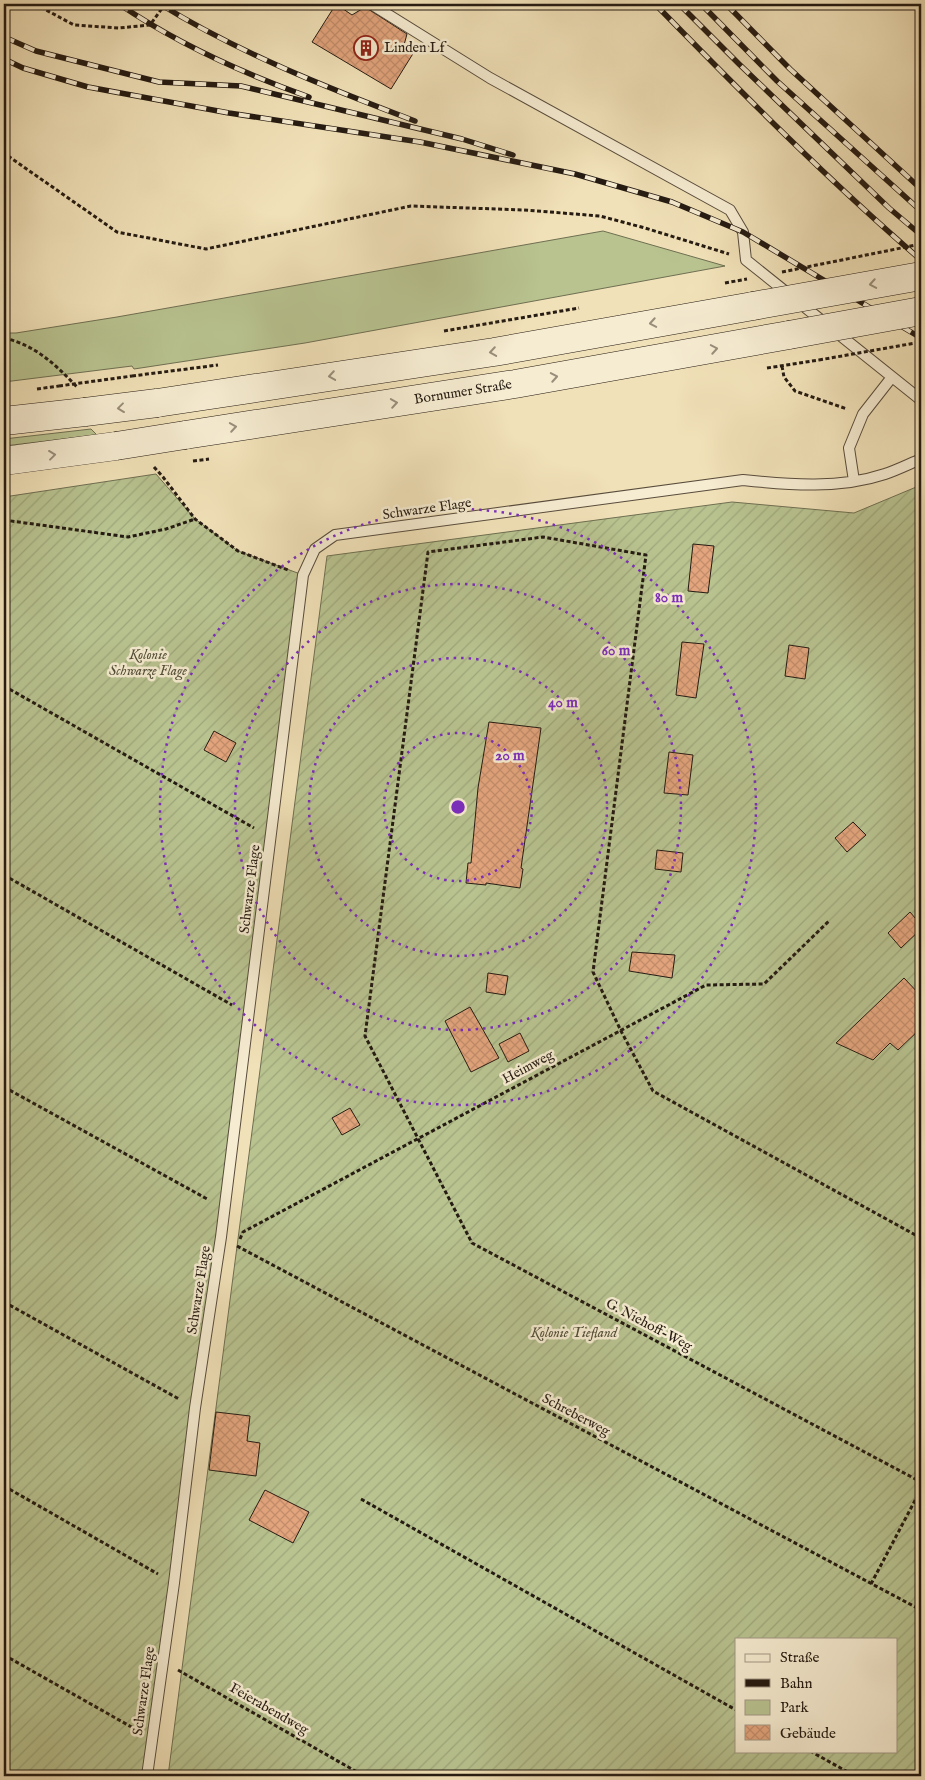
<svg xmlns="http://www.w3.org/2000/svg" width="925" height="1780" font-family="'IM FELL English',serif">
  <defs>
    <pattern id="garden-furrows" width="10" height="10" patternUnits="userSpaceOnUse" patternTransform="scale(1.25)"><rect width="10" height="10" fill="#b8c390"/><path d="M-1 1l2-2M0 10L10 0M9 11l2-2" fill="none" stroke="#9ea77b"/></pattern>
    <pattern id="building-cross-hatch" width="8" height="8" patternUnits="userSpaceOnUse" patternTransform="scale(1.25)"><rect width="8" height="8" fill="#e3a57d"/><path d="M0 0l8 8M0 8l8-8" fill="none" stroke="#c38d6b"/></pattern>
  </defs>
  <rect width="100%" height="100%" fill="#f1e1b8"/>
  <filter id="stains"><feTurbulence type="fractalNoise" baseFrequency=".004" numOctaves="4"/><feColorMatrix values="0 0 0 0 .2 0 0 0 0 .09 0 0 0 0 .02 0 0 0 .5 -.17"/></filter>
  <radialGradient id="worn" r=".72"><stop offset=".6" stop-color="#630" stop-opacity="0"/><stop offset="1" stop-color="#630" stop-opacity=".3"/></radialGradient>
  <path fill="#b8c390" stroke="#6e6f51" d="M 603,231 L 725,266 L 305,343 L 134,369 L 132,366 L 4,382 L 4,333 L 16,333 L 117,317 Z
    M 91,429 L 97,435 L 4,446 L 4,439 Z"/>
  <path fill="url(#garden-furrows)" stroke="#6e6f51" fill-rule="evenodd" d="M 156,474 L 195,519 L 238,551 L 303,575 L 147,1776 L 4,1776 L 4,497 Z
    M 921,485 L 921,1776 L 168,1776 L 327,556 L 732,502 L 854,513 ZM 736,1639 L 896,1639 L 896,1751 L 736,1751 Z"/>
  <path fill="url(#building-cross-hatch)" stroke="#251b12" d="M 336,4 L 352,15 L 365,7 L 407,34 L 404,45 L 414,52 L 391,89 L 312,42 Z
    M 693,544 L 714,546 L 708,593 L 688,591 Z
    M 682,642 L 704,644 L 696,698 L 676,695 Z
    M 789,645 L 809,648 L 805,679 L 785,676 Z
    M 489,722 L 541,728 L 521,868 L 523,869 L 520,888 L 486,883 L 486,885 L 466,883 L 468,863 L 471,863 L 478,788 Z
    M 214,731 L 236,743 L 226,762 L 204,750 Z
    M 669,752 L 693,755 L 688,795 L 664,793 Z
    M 853,822 L 866,835 L 847,852 L 835,838 Z
    M 657,850 L 683,853 L 681,872 L 655,869 Z
    M 910,912 L 921,925 L 921,929 L 901,948 L 888,933 Z
    M 632,952 L 675,955 L 672,978 L 629,971 Z
    M 488,973 L 508,976 L 505,995 L 486,992 Z
    M 904,978 L 921,996 L 921,1028 L 898,1050 L 890,1043 L 873,1060 L 836,1043 Z
    M 470,1007 L 499,1058 L 471,1072 L 445,1021 Z
    M 520,1033 L 529,1051 L 508,1062 L 499,1044 Z
    M 350,1108 L 360,1125 L 342,1135 L 332,1118 Z
    M 216,1412 L 250,1416 L 247,1441 L 260,1443 L 256,1476 L 209,1470 Z
    M 265,1490 L 309,1512 L 293,1543 L 249,1520 Z"/>
  <g fill="none" stroke-linecap="round" stroke-linejoin="round">
    <defs>
      <path id="service" d="M 371,4 L 490,78 L 730,210 L 743,232 L 746,260 L 921,400
        M 854,481 L 849,448 L 863,414 L 892,377
        M 147,1776 L 174,1583 L 195,1408 L 221,1237 L 303,575 L 315,549 L 335,535 L 743,480 C 790,485 840,489 885,474 C 897,470 909,464 921,459"/>
      <path id="secondary" d="M 157,403 L 494,352 L 753,306
        M 4,421 L 85,412
        M 185,435 L 515,384 L 789,335
        M 4,461 L 116,446"/>
    </defs>
    <use href="#service" stroke="#584c3c" stroke-width="12"/>
    <use href="#secondary" stroke="#251b12" stroke-width="29"/>
    <path stroke="#251b12" stroke-width="3" stroke-dasharray="4 2.5" stroke-linecap="butt" d="M 35,4 L 74,25 L 119,28 L 150,25 L 165,4
      M 4,151 L 8,156 L 117,232 L 206,249 L 411,206 L 524,210 L 600,216 L 645,228 L 729,254
      M 444,331 L 579,308
      M 4,338 C 35,345 55,364 77,387
      M 782,366 L 784,377 L 795,391 L 847,409
      M 767,368 L 819,360
      M 132,376 L 218,365
      M 37,389 L 59,386
      M 154,467 L 163,477 L 195,519 L 238,551 L 288,570
      M 4,520 L 128,537 L 166,529 L 195,519
      M 4,686 L 254,828
      M 4,875 L 232,1005
      M 4,1087 L 209,1200
      M 921,1238 L 653,1091 L 621,1031 L 593,972 L 646,555 L 543,537 L 428,552 L 365,1036 L 472,1243 L 921,1482
      M 240,1239 L 243,1232 L 706,985 L 764,984 L 830,920
      M 237,1246 L 921,1610
      M 4,1302 L 179,1399
      M 4,1486 L 158,1574
      M 361,1499 L 736,1710
      M 871,1584 L 921,1489
      M 4,1655 L 135,1729
      M 178,1670 L 364,1776
      M 810,1751 L 855,1776"/>
    <use href="#service" stroke="#f6ecd1" stroke-width="10"/>
    <use href="#secondary" stroke="#f6ecd1" stroke-width="28"/>
    <defs>
      <path id="rail" d="M 119,4 C 178,44 242,73 309,97
        M 160,4 C 239,53 328,88 415,121
        M 655,4 C 741,92 828,180 921,260
        M 679,4 L 739,64 L 889,208 L 921,235
        M 701,4 L 777,81 L 921,211
        M 726,4 L 790,69 L 921,189
        M 4,37 L 36,51 L 159,82 L 241,86 L 462,139 L 513,155
        M 4,59 L 23,68 L 88,87 L 229,113 L 420,142 L 575,174 L 672,202 L 743,232 L 921,338"/>
    </defs>
    <use href="#rail" stroke="#251b12" stroke-width="5.5"/>
    <use href="#rail" stroke="#f6ecd1" stroke-width="4" stroke-dasharray="11" stroke-linecap="butt"/>
    <defs>
      <path id="secondary-bridge" d="M 753,306 L 921,276
        M 789,335 L 921,311
        M 85,412 L 157,403
        M 116,446 L 185,435"/>
    </defs>
    <use href="#secondary-bridge" stroke="#251b12" stroke-width="29" stroke-linecap="butt"/>
    <path stroke="#251b12" stroke-width="3" stroke-dasharray="4 2.5" stroke-linecap="butt" d="M 782,272 L 921,244
      M 725,283 L 747,279
      M 819,360 L 921,342
      M 59,386 L 132,376
      M 193,461 L 209,459"/>
    <use href="#secondary-bridge" stroke="#f6ecd1" stroke-width="28"/>
  </g>
  <defs><path id="oneway-chevron" d="M-2-3.5L2.5 0L-2 3.5" fill="none" stroke-width="1.6" stroke-linecap="round" stroke-linejoin="round" transform="scale(1.25)"/></defs>
  <g stroke="#988e7b">
    <use href="#oneway-chevron" transform="translate(873 284) rotate(170)"/>
    <use href="#oneway-chevron" transform="translate(653 323) rotate(170)"/>
    <use href="#oneway-chevron" transform="translate(714 349) rotate(-10)"/>
    <use href="#oneway-chevron" transform="translate(493 352) rotate(171)"/>
    <use href="#oneway-chevron" transform="translate(332 376) rotate(171)"/>
    <use href="#oneway-chevron" transform="translate(554 377) rotate(-10)"/>
    <use href="#oneway-chevron" transform="translate(394 403) rotate(-9)"/>
    <use href="#oneway-chevron" transform="translate(121 408) rotate(173)"/>
    <use href="#oneway-chevron" transform="translate(233 427) rotate(-9)"/>
    <use href="#oneway-chevron" transform="translate(52 455) rotate(-7)"/>
  </g>
  <g fill="none" stroke="#7b2cbf" stroke-width="2.5" stroke-dasharray="2.5 5">
    <circle cx="458" cy="807" r="74"/>
    <circle cx="458" cy="807" r="149"/>
    <circle cx="458" cy="807" r="223"/>
    <circle cx="458" cy="807" r="298"/>
  </g>
  <defs>
    <symbol id="building-ring" viewBox="-11 -11 22 22"><circle r="9.5" fill="#f6ecd1" stroke="#8f2418" stroke-width="1.5"/><path d="M-4-6H4V6H1V3H-1V6H-4ZM-2.5-4.3h1.7v1.8h-1.7ZM.8-4.3h1.7v1.8H.8ZM-2.5-1h1.7V.8h-1.7ZM.8-1h1.7V.8H.8Z" fill="#8f2418"/></symbol>
  </defs>
  <g fill-rule="evenodd">
    <use href="#building-ring" x="352" y="34" width="28" height="28"/>
  </g>
  <g text-anchor="middle" dominant-baseline="central" stroke-width="5" stroke-linejoin="round" paint-order="stroke">
    <g font-size="14" fill="#251b12" stroke="#f6ecd1" text-anchor="start">
      <text x="384" y="48">Linden Lf</text>
    </g>
    <g font-size="14" fill="#251b12" stroke="#f6ecd1">
      <text transform="translate(463 392) rotate(-9)">Bornumer Straße</text>
      <text transform="translate(427 509) rotate(-8)">Schwarze Flage</text>
      <text transform="translate(250 889) rotate(-83)">Schwarze Flage</text>
      <text transform="translate(528 1067) rotate(-28)">Heimweg</text>
      <text transform="translate(199 1290) rotate(-81)">Schwarze Flage</text>
      <text transform="translate(649 1325) rotate(28)">G. Niehoff-Weg</text>
      <text transform="translate(576 1415) rotate(28)">Schreberweg</text>
      <text transform="translate(144 1691) rotate(-82)">Schwarze Flage</text>
      <text transform="translate(269 1709) rotate(30)">Feierabendweg</text>
    </g>
    <g font-size="14" font-style="italic" fill="#514d38" stroke="#f6ecd1">
      <text x="148" y="655">Kolonie<tspan x="148" dy="16">Schwarze Flage</tspan></text>
      <text x="574" y="1333">Kolonie Tiefland</text>
    </g>
  </g>
  <circle cx="458" cy="807" r="8" fill="#7b2cbf" stroke="#f6ecd1" stroke-width="2.5"/>
  <g font-size="15" text-anchor="middle" font-weight="bold" fill="#7b2cbf" stroke="#f6ecd1" stroke-width="5" stroke-linejoin="round" paint-order="stroke">
    <text x="669" y="602">80 m</text>
    <text x="616" y="655">60 m</text>
    <text x="563" y="707">40 m</text>
    <text x="510" y="760">20 m</text>
  </g>
  <rect width="925" height="1780" fill="none" stroke="#f1e1b8" stroke-width="20"/>
  <rect x="5" y="5" width="915" height="1770" fill="none" stroke="#251b12" stroke-width="2.5"/>
  <rect x="10" y="10" width="905" height="1760" fill="none" stroke="#251b12"/>
  <rect x="735" y="1638" width="162" height="115" fill="#f6ecd1" stroke="#a29885"/>
  <rect x="745" y="1654" width="25" height="8" fill="#f6ecd1" stroke="#a29885"/>
  <text x="780" y="1662" font-size="15" fill="#251b12">Straße</text>
  <rect x="745" y="1679" width="25" height="8" fill="#251b12" stroke="#a29885"/>
  <text x="780" y="1688" font-size="15" fill="#251b12">Bahn</text>
  <rect x="745" y="1700" width="25" height="15" fill="#b8c390" stroke="#a29885"/>
  <text x="780" y="1712" font-size="15" fill="#251b12">Park</text>
  <rect x="745" y="1725" width="25" height="15" fill="url(#building-cross-hatch)" stroke="#a29885"/>
  <text x="780" y="1738" font-size="15" fill="#251b12">Gebäude</text>
  <rect width="100%" height="100%" filter="url(#stains)"/>
  <rect width="100%" height="100%" fill="url(#worn)"/>
</svg>
